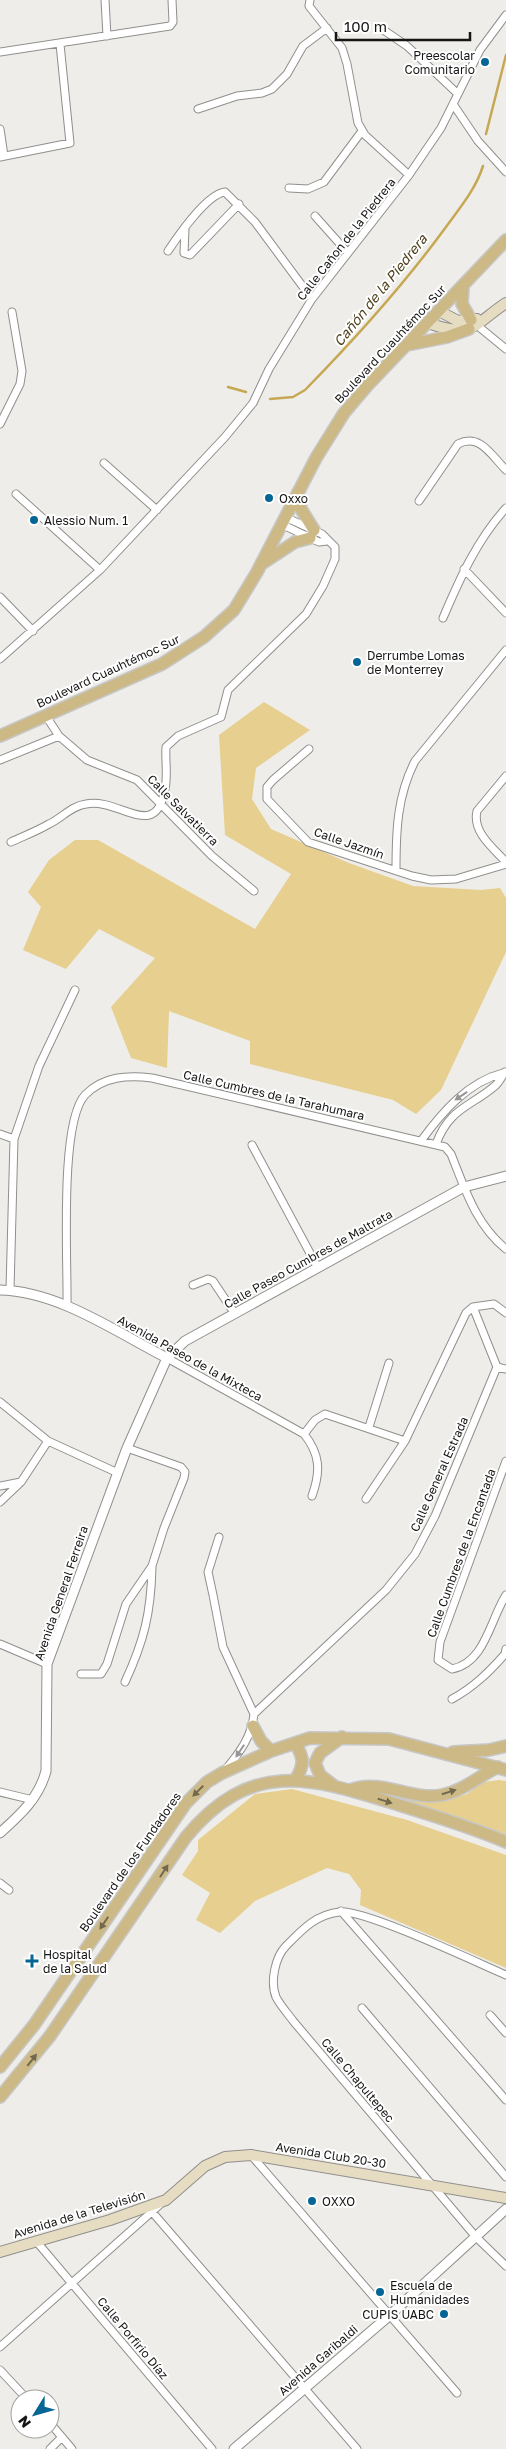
<svg xmlns="http://www.w3.org/2000/svg" width="506" height="2449" font-family="'Golos Text',sans-serif">
  <rect width="100%" height="100%" fill="#eeede9"/>
  <path fill="#e6cf8f" d="M 264,702 L 310,730 L 256,768 L 252,799 L 271,829 L 349,863 L 413,886 L 481,890 L 500,888 L 506,898 L 506,952 L 441,1090 L 416,1114 L 393,1100 L 250,1064 L 250,1041 L 169,1011 L 167,1068 L 131,1058 L 111,1007 L 155,958 L 99,929 L 66,969 L 23,950 L 41,907 L 28,892 L 49,860 L 75,840 L 98,840 L 255,929 L 291,874 L 225,835 L 219,735 Z
    M 499,1780 L 506,1781 L 506,1837 L 381,1792 L 431,1796 L 438,1802 L 467,1794 L 483,1782 Z
    M 292,1789 L 407,1820 L 506,1855 L 506,1968 L 360,1905 L 361,1890 L 349,1874 L 327,1868 L 255,1901 L 220,1933 L 196,1920 L 210,1893 L 182,1875 L 198,1851 L 198,1840 L 255,1794 Z"/>
  <g fill="none" stroke-linecap="round" stroke-linejoin="round">
    <path stroke="#c6a853" stroke-width="2.5" d="M 486,134 L 506,55
      M 228,387 L 246,392
      M 270,399 L 293,397 L 305,390 C 354,340 401,288 443,231 C 458,210 475,191 483,166"/>
    <defs>
      <path id="minor" d="M 105,0 L 107,36
        M 310,0 L 309,6 L 342,48 L 347,64 L 358,123 L 365,135 L 409,175
        M 385,31 L 407,46 L 458,94
        M 0,52 L 170,26 L 173,22 L 172,0
        M 453,104 L 478,141 L 506,172
        M 198,109 L 237,96 L 262,93 L 272,89 L 287,74 L 303,46 L 327,28
        M 0,129 L 4,156
        M 0,157 L 70,143 L 60,44
        M 289,188 L 308,189 L 324,182 L 362,131
        M 315,216 L 348,253
        M 185,228 L 184,253 L 190,255 L 239,204
        M 168,251 C 178,236 207,194 225,192 L 255,222 L 312,299
        M 473,322 L 506,349
        M 0,424 L 20,384 L 22,371 L 12,312
        M 104,463 L 157,510
        M 16,494 L 100,570
        M 419,501 L 458,444 C 480,433 491,455 506,470
        M 281,524 L 319,542 L 327,541
        M 464,569 L 506,613
        M 0,597 L 33,631
        M 443,618 C 460,578 477,540 506,508
        M 0,659 L 100,570 L 225,437 L 253,403 L 269,369 L 312,299 L 409,175 L 441,128 L 480,50 L 506,15
        M 46,716 L 59,736 L 87,760 L 137,780 L 212,856 L 254,891
        M 309,749 L 273,780 L 267,787 L 267,799 L 308,842 L 412,876 L 431,880 L 456,879 L 506,864
        M 0,760 L 59,736
        M 506,776 L 477,811 C 472,832 493,848 506,862
        M 11,842 C 24,836 37,831 49,824 C 62,818 71,806 86,804 C 119,797 156,843 165,789 C 168,775 165,760 166,747 L 178,736 L 221,717 L 228,690 L 306,614 L 323,586 L 335,559 L 335,547 L 322,534 L 285,517
        M 396,870 C 396,831 397,796 415,761 L 506,650
        M 0,1134 L 14,1139
        M 421,1141 C 442,1112 468,1082 503,1073
        M 436,1144 C 450,1107 471,1107 496,1085 C 500,1081 502,1076 505,1072
        M 252,1145 L 318,1268
        M 193,1285 L 208,1279 L 213,1281 L 235,1314
        M 10,1290 L 14,1139 L 39,1066 L 75,990
        M 67,1306 C 68,1264 59,1123 85,1095 C 103,1076 128,1075 152,1078 L 445,1147 L 451,1154 C 465,1189 476,1225 506,1249
        M 473,1307 L 494,1304 L 506,1313
        M 167,1358 L 304,1434 C 320,1454 321,1471 312,1496
        M 497,1367 L 506,1369
        M 0,1402 L 48,1441 L 118,1473
        M 369,1427 L 389,1363
        M 304,1434 L 315,1420 L 325,1414 L 405,1441
        M 506,1461 L 440,1642 L 438,1660 L 452,1669 C 485,1663 490,1620 506,1595
        M 0,1486 L 21,1482
        M 0,1502 L 21,1482 L 48,1441
        M 219,1537 L 208,1572 L 213,1595 L 223,1647 L 254,1714 C 252,1736 240,1752 226,1769
        M 0,1644 L 47,1664
        M 81,1674 L 101,1674 L 107,1664 L 126,1604 L 152,1566 L 164,1528 L 184,1478 L 185,1472 L 181,1467 L 127,1448
        M 125,1682 C 144,1641 151,1613 152,1567
        M 452,1699 C 474,1687 489,1672 505,1654 L 506,1649
        M 254,1714 L 386,1590 L 415,1554 L 435,1516 L 497,1367 L 473,1307 L 466,1313 L 405,1441 L 366,1499
        M 0,1792 L 33,1800
        M 0,1883 L 9,1890
        M 341,1911 L 506,2100
        M 506,1975 C 478,1963 362,1908 339,1912 C 315,1915 302,1930 286,1946 C 275,1957 270,1982 276,1997 C 280,2005 288,2014 294,2022 L 476,2237 L 506,2266
        M 362,2008 L 506,2177
        M 490,2015 L 506,2033
        M 251,2155 L 457,2393
        M 153,2213 L 357,2449
        M 36,2241 L 212,2449
        M 0,2347 L 164,2201
        M 0,2370 L 27,2399
        M 50,2423 L 72,2449
        M 50,2449 L 62,2437"/>
      <path id="tertiary" d="M 0,1290 C 58,1291 116,1332 167,1358
        M 0,1833 C 20,1815 39,1798 46,1771 L 47,1664 L 127,1448 L 167,1358 L 185,1341 L 464,1187 L 506,1176
        M 234,2449 L 390,2315 L 506,2209"/>
      <path id="secondary" d="M 439,311 L 458,321 L 477,319
        M 428,323 C 473,339 472,326 506,303
        M 0,2252 L 110,2220 L 166,2200 L 205,2166 L 225,2157 L 251,2155 L 506,2198"/>
      <path id="primary" d="M 463,286 L 462,304 L 471,320
        M 407,345 L 447,337 L 469,329
        M 298,492 L 301,509 L 314,530
        M 263,563 L 295,542 L 310,538
        M 0,736 L 162,664 L 204,637 L 234,610 L 257,572 L 316,458 L 344,413 L 367,386 L 506,240
        M 253,1726 L 261,1741 L 271,1751
        M 295,1743 C 305,1759 304,1765 295,1781
        M 453,1752 L 489,1750 L 506,1746
        M 333,1785 L 320,1775 L 315,1763 L 320,1753 L 342,1737
        M 350,1790 C 382,1778 411,1801 442,1795 C 463,1791 479,1776 498,1767
        M 0,2067 L 34,2025 L 186,1803 L 207,1782 L 222,1773 L 271,1751 L 310,1738 L 389,1739 L 506,1770
        M 0,2097 L 50,2036 L 186,1837 C 252,1757 312,1778 399,1805 C 435,1816 471,1827 506,1842"/>
    </defs>
    <use href="#minor" stroke="#918f8c" stroke-width="9"/>
    <use href="#tertiary" stroke="#918f8c" stroke-width="11"/>
    <use href="#secondary" stroke="#918f8c" stroke-width="12"/>
    <use href="#primary" stroke="#c7c7c7" stroke-width="14"/>
    <use href="#minor" stroke="#fff" stroke-width="7"/>
    <use href="#tertiary" stroke="#fff" stroke-width="9"/>
    <use href="#secondary" stroke="#e6dcc2" stroke-width="10"/>
    <use href="#primary" stroke="#ccb985" stroke-width="11"/>
  </g>
  <defs><path id="oneway-solid" d="M-6-.8H1V-3.2L6.5 0L1 3.2V.8H-6Z" transform="scale(1.25)"/></defs>
  <g fill="#969696">
    <use href="#oneway-solid" transform="translate(461 1096) rotate(146)"/>
    <use href="#oneway-solid" transform="translate(240 1751) rotate(124)"/>
  </g>
  <g fill="#71684d">
    <use href="#oneway-solid" transform="translate(198 1791) rotate(135)"/>
    <use href="#oneway-solid" transform="translate(449 1792) rotate(-17)"/>
    <use href="#oneway-solid" transform="translate(385 1801) rotate(17)"/>
    <use href="#oneway-solid" transform="translate(164 1871) rotate(-57)"/>
    <use href="#oneway-solid" transform="translate(104 1923) rotate(124)"/>
    <use href="#oneway-solid" transform="translate(32 2060) rotate(-52)"/>
  </g>
  <g fill="#056594" stroke="#fff" stroke-width="2">
    <circle cx="485" cy="62" r="5"/>
    <circle cx="269" cy="498" r="5"/>
    <circle cx="34" cy="520" r="5"/>
    <circle cx="357" cy="662" r="5"/>
    <path d="M29.5 1953.5h5v5h5v5h-5v5h-5v-5h-5v-5h5z"/>
    <circle cx="312" cy="2201" r="5"/>
    <circle cx="380" cy="2292" r="5"/>
    <circle cx="444" cy="2314" r="5"/>
  </g>
  <g text-anchor="middle" dominant-baseline="central" stroke-width="4" stroke-linejoin="round" paint-order="stroke">
    <g font-size="12" fill="#161615" stroke="#fff" text-anchor="start">
      <text x="475" y="55" text-anchor="end">Preescolar<tspan x="475" dy="14">Comunitario</tspan></text>
      <text x="279" y="498">Oxxo</text>
      <text x="44" y="520">Alessio Num. 1</text>
      <text x="367" y="655">Derrumbe Lomas<tspan x="367" dy="14">de Monterrey</tspan></text>
      <text x="43" y="1954">Hospital<tspan x="43" dy="14">de la Salud</tspan></text>
      <text x="322" y="2201">OXXO</text>
      <text x="390" y="2285">Escuela de<tspan x="390" dy="14">Humanidades</tspan></text>
      <text x="434" y="2314" text-anchor="end">CUPIS UABC</text>
    </g>
    <g font-size="12" fill="#161615" stroke="#fff">
      <text transform="translate(346 239) rotate(-52)">Calle Cañon de la Piedrera</text>
      <text transform="translate(390 344) rotate(-47)">Boulevard Cuauhtémoc Sur</text>
      <text transform="translate(108 671) rotate(-25)">Boulevard Cuauhtémoc Sur</text>
      <text transform="translate(183 810) rotate(45)">Calle Salvatierra</text>
      <text transform="translate(349 843) rotate(19)">Calle Jazmín</text>
      <text transform="translate(274 1095) rotate(13)">Calle Cumbres de la Tarahumara</text>
      <text transform="translate(308 1259) rotate(-29)">Calle Paseo Cumbres de Maltrata</text>
      <text transform="translate(190 1358) rotate(29)">Avenida Paseo de la Mixteca</text>
      <text transform="translate(439 1474) rotate(-66)">Calle General Estrada</text>
      <text transform="translate(461 1553) rotate(-70)">Calle Cumbres de la Encantada</text>
      <text transform="translate(61 1593) rotate(-71)">Avenida General Ferreira</text>
      <text transform="translate(130 1862) rotate(-55)">Boulevard de los Fundadores</text>
      <text transform="translate(358 2080) rotate(50)">Calle Chapultepec</text>
      <text transform="translate(331 2155) rotate(9)">Avenida Club 20-30</text>
      <text transform="translate(79 2214) rotate(-17)">Avenida de la Televisión</text>
      <text transform="translate(133 2338) rotate(50)">Calle Porfirio Díaz</text>
      <text transform="translate(318 2360) rotate(-41)">Avenida Garibaldi</text>
    </g>
    <g font-size="14" font-style="italic" fill="#4f421d" stroke="#fff">
      <text transform="translate(380 290) rotate(-51)">Cañón de la Piedrera</text>
    </g>
  </g>
  <g transform="translate(35 2414) rotate(233)"><circle r="24" fill="#ffffff" stroke="#a2a2a1"/>
  <path d="M0-4L9 19L0 12L-9 19Z" fill="#056594"/>
  <text y="-8" font-size="14" font-weight="bold" text-anchor="middle" fill="#161615">N</text>
  </g>
  <path d="M336 32v8h134v-8" fill="none" stroke="#161615" stroke-width="2.5"/>
  <text x="344" y="32" font-size="15" fill="#161615" stroke="#ffffff" stroke-width="4" paint-order="stroke">100 m</text>
</svg>
